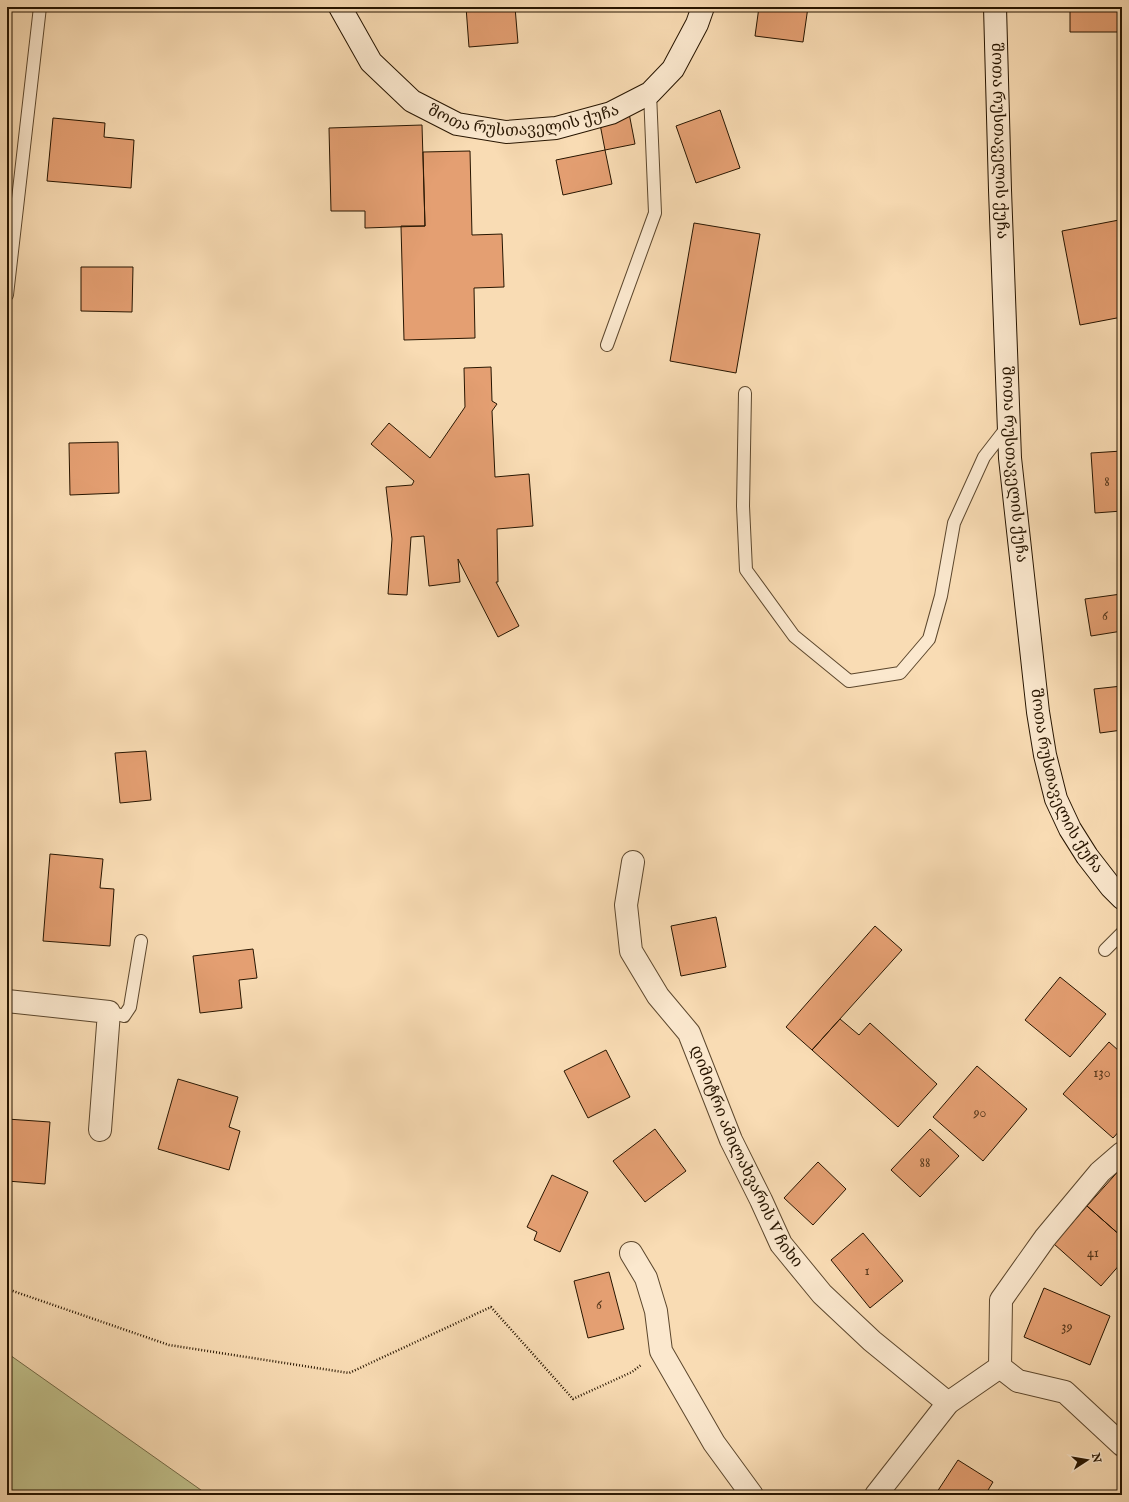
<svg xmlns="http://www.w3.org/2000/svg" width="1129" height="1502" font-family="'IM FELL English','Noto Serif Georgian',serif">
  <rect width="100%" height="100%" fill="#f9dcb4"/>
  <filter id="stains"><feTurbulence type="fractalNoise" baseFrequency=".005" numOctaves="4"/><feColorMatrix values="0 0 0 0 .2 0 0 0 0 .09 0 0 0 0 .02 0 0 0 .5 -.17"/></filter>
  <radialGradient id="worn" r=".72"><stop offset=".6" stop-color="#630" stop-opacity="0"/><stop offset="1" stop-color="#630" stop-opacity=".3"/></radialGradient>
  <path fill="#c0c08b" stroke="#746a46" d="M 7,1353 L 208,1495 L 7,1495 Z"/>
  <path fill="#e49f72" stroke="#271500" d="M 466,7 L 515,7 L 518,43 L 469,47 Z
    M 759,7 L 808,7 L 803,42 L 755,36 Z
    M 1070,7 L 1122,7 L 1122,32 L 1070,32 Z
    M 720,110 L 740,168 L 696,183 L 676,126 Z
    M 629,113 L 635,144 L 605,150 L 599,119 Z
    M 53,118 L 105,123 L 104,137 L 134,140 L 131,188 L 47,181 Z
    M 422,125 L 425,226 L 365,228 L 365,211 L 331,211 L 329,128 Z
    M 605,150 L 612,184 L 563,195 L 556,160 Z
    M 470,151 L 472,235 L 502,234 L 504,287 L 474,288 L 475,338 L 404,340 L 401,226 L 425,226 L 423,152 Z
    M 1119,220 L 1122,237 L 1122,317 L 1080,325 L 1062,231 Z
    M 694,223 L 760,234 L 736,373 L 670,361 Z
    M 81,267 L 133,267 L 132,312 L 81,311 Z
    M 491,367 L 492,401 L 497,404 L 492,411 L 495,477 L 529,474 L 533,526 L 497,529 L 498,582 L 496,582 L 519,626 L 498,637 L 458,559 L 460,582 L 429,586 L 424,536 L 411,537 L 407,595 L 388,594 L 392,539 L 386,487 L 412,485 L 414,481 L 371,444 L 389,423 L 430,458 L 465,407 L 464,368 Z
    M 118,442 L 119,493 L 70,495 L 69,443 Z
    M 1122,451 L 1122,511 L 1095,513 L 1091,453 Z
    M 1121,594 L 1122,631 L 1091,636 L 1085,599 Z
    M 1122,686 L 1122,730 L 1100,733 L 1094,689 Z
    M 146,751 L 151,800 L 120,803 L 115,753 Z
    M 50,854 L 103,859 L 100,888 L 114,889 L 110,946 L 43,941 Z
    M 716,917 L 726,967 L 681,976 L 671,926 Z
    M 875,926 L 902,950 L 812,1050 L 786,1027 Z
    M 253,949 L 257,978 L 239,980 L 242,1008 L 200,1013 L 193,956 Z
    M 1060,977 L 1106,1014 L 1070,1057 L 1025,1020 Z
    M 840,1019 L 859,1035 L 870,1023 L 937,1084 L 898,1127 L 812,1050 Z
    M 1109,1042 L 1119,1051 L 1122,1048 L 1122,1128 L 1113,1138 L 1063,1094 Z
    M 606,1050 L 630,1097 L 588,1118 L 564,1071 Z
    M 977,1066 L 1027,1109 L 983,1161 L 933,1117 Z
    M 178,1079 L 238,1097 L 229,1127 L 240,1131 L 229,1170 L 158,1149 Z
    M 7,1119 L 50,1122 L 45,1184 L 7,1181 Z
    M 655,1129 L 686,1171 L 645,1202 L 613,1161 Z
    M 930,1129 L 959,1156 L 920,1197 L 891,1170 Z
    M 818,1162 L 846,1189 L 813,1225 L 784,1198 Z
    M 1122,1167 L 1122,1237 L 1087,1206 Z
    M 552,1175 L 588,1192 L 560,1252 L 534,1240 L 537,1232 L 527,1227 Z
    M 1087,1206 L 1122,1237 L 1122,1262 L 1101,1286 L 1054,1244 Z
    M 863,1233 L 903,1281 L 870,1308 L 831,1260 Z
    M 609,1272 L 624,1329 L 588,1338 L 574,1281 Z
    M 1044,1288 L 1110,1316 L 1090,1365 L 1024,1337 Z
    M 958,1460 L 993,1482 L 985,1495 L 935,1495 Z"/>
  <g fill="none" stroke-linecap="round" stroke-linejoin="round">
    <defs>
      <path id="service" d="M 7,295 L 40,7
        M 607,345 L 655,213 L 650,93
        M 745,393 L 743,506 L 746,570 L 794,636 L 849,681 L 900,673 L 929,639 L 941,596 L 954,523 L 984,457 L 1008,426
        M 1105,950 L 1122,933
        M 109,1012 L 124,1016 L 130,1007 L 141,941"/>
      <g id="minor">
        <path id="s1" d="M 633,862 L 626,905 L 631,951 L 658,996 L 689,1033 L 731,1140 L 761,1200 L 781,1244 L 822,1294 L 872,1341 L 948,1403"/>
        <path d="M 7,1001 L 109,1012 L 100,1130"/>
        <path d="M 1122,1153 L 1100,1172 L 1045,1238 L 1001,1300 L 1000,1367 L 1018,1381 L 1065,1392 L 1122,1445"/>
        <path d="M 631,1253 L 646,1278 L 656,1311 L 661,1351 L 714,1443 L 752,1495"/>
        <path d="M 876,1495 L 948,1403 L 1000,1367"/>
      </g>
      <g id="secondary">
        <path id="s2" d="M 340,7 L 371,62 L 412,101 L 457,124 L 506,132 L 556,128 L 611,113 L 650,93 L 673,69 L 697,24 L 703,7"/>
        <path id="s3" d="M 995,7 L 1000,190 L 1010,458 L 1038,712 L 1045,755 L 1056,799 L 1070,829 L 1087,856 L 1111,887 L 1122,898"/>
      </g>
    </defs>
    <use href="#service" stroke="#5c472d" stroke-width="14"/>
    <use href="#minor" stroke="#5c472d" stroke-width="24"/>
    <use href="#secondary" stroke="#271500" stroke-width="24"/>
    <path stroke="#271500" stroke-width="2.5" stroke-dasharray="1 2" stroke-linecap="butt" d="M 7,1289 L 169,1345 L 349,1373 L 491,1307 L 573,1399 L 632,1372 L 641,1365"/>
    <use href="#service" stroke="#fbe8ce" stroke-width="12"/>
    <use href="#minor" stroke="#fbe8ce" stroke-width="22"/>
    <use href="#secondary" stroke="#fbe8ce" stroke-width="22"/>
  </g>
  <g text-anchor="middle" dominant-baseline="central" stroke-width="3" stroke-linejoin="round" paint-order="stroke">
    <g font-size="14" fill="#56381c">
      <text x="1107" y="482">8</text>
      <text x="1105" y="616">6</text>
      <text x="1102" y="1073">130</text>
      <text x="980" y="1113">90</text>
      <text x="925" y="1163">88</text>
      <text x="1093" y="1253">41</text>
      <text x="867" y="1271">1</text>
      <text x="599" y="1305">6</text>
      <text x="1067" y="1327">39</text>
    </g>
    <g font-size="16" fill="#271500" stroke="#fbe8ce">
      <text stroke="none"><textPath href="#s2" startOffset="237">შოთა რუსთაველის ქუჩა</textPath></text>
      <text stroke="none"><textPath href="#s3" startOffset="134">შოთა რუსთაველის ქუჩა</textPath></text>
      <text stroke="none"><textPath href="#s3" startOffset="458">შოთა რუსთაველის ქუჩა</textPath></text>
      <text stroke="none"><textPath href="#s3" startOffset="782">შოთა რუსთაველის ქუჩა</textPath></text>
      <text stroke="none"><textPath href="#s1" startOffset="327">დიმიტრი ამილახვარის V ჩიხი</textPath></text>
    </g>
  </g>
  <rect width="1129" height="1502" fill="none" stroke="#f9dcb4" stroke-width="24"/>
  <rect x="8" y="8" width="1113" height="1486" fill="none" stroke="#271500" stroke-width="2"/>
  <rect x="12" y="12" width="1105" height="1478" fill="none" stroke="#271500"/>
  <g transform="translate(1087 1460) rotate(78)" stroke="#fbe8ce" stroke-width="3" paint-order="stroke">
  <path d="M0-3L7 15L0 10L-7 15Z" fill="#271500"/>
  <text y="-6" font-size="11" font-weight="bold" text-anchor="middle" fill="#271500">N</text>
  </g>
  <rect width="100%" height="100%" filter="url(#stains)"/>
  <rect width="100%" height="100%" fill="url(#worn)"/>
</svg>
